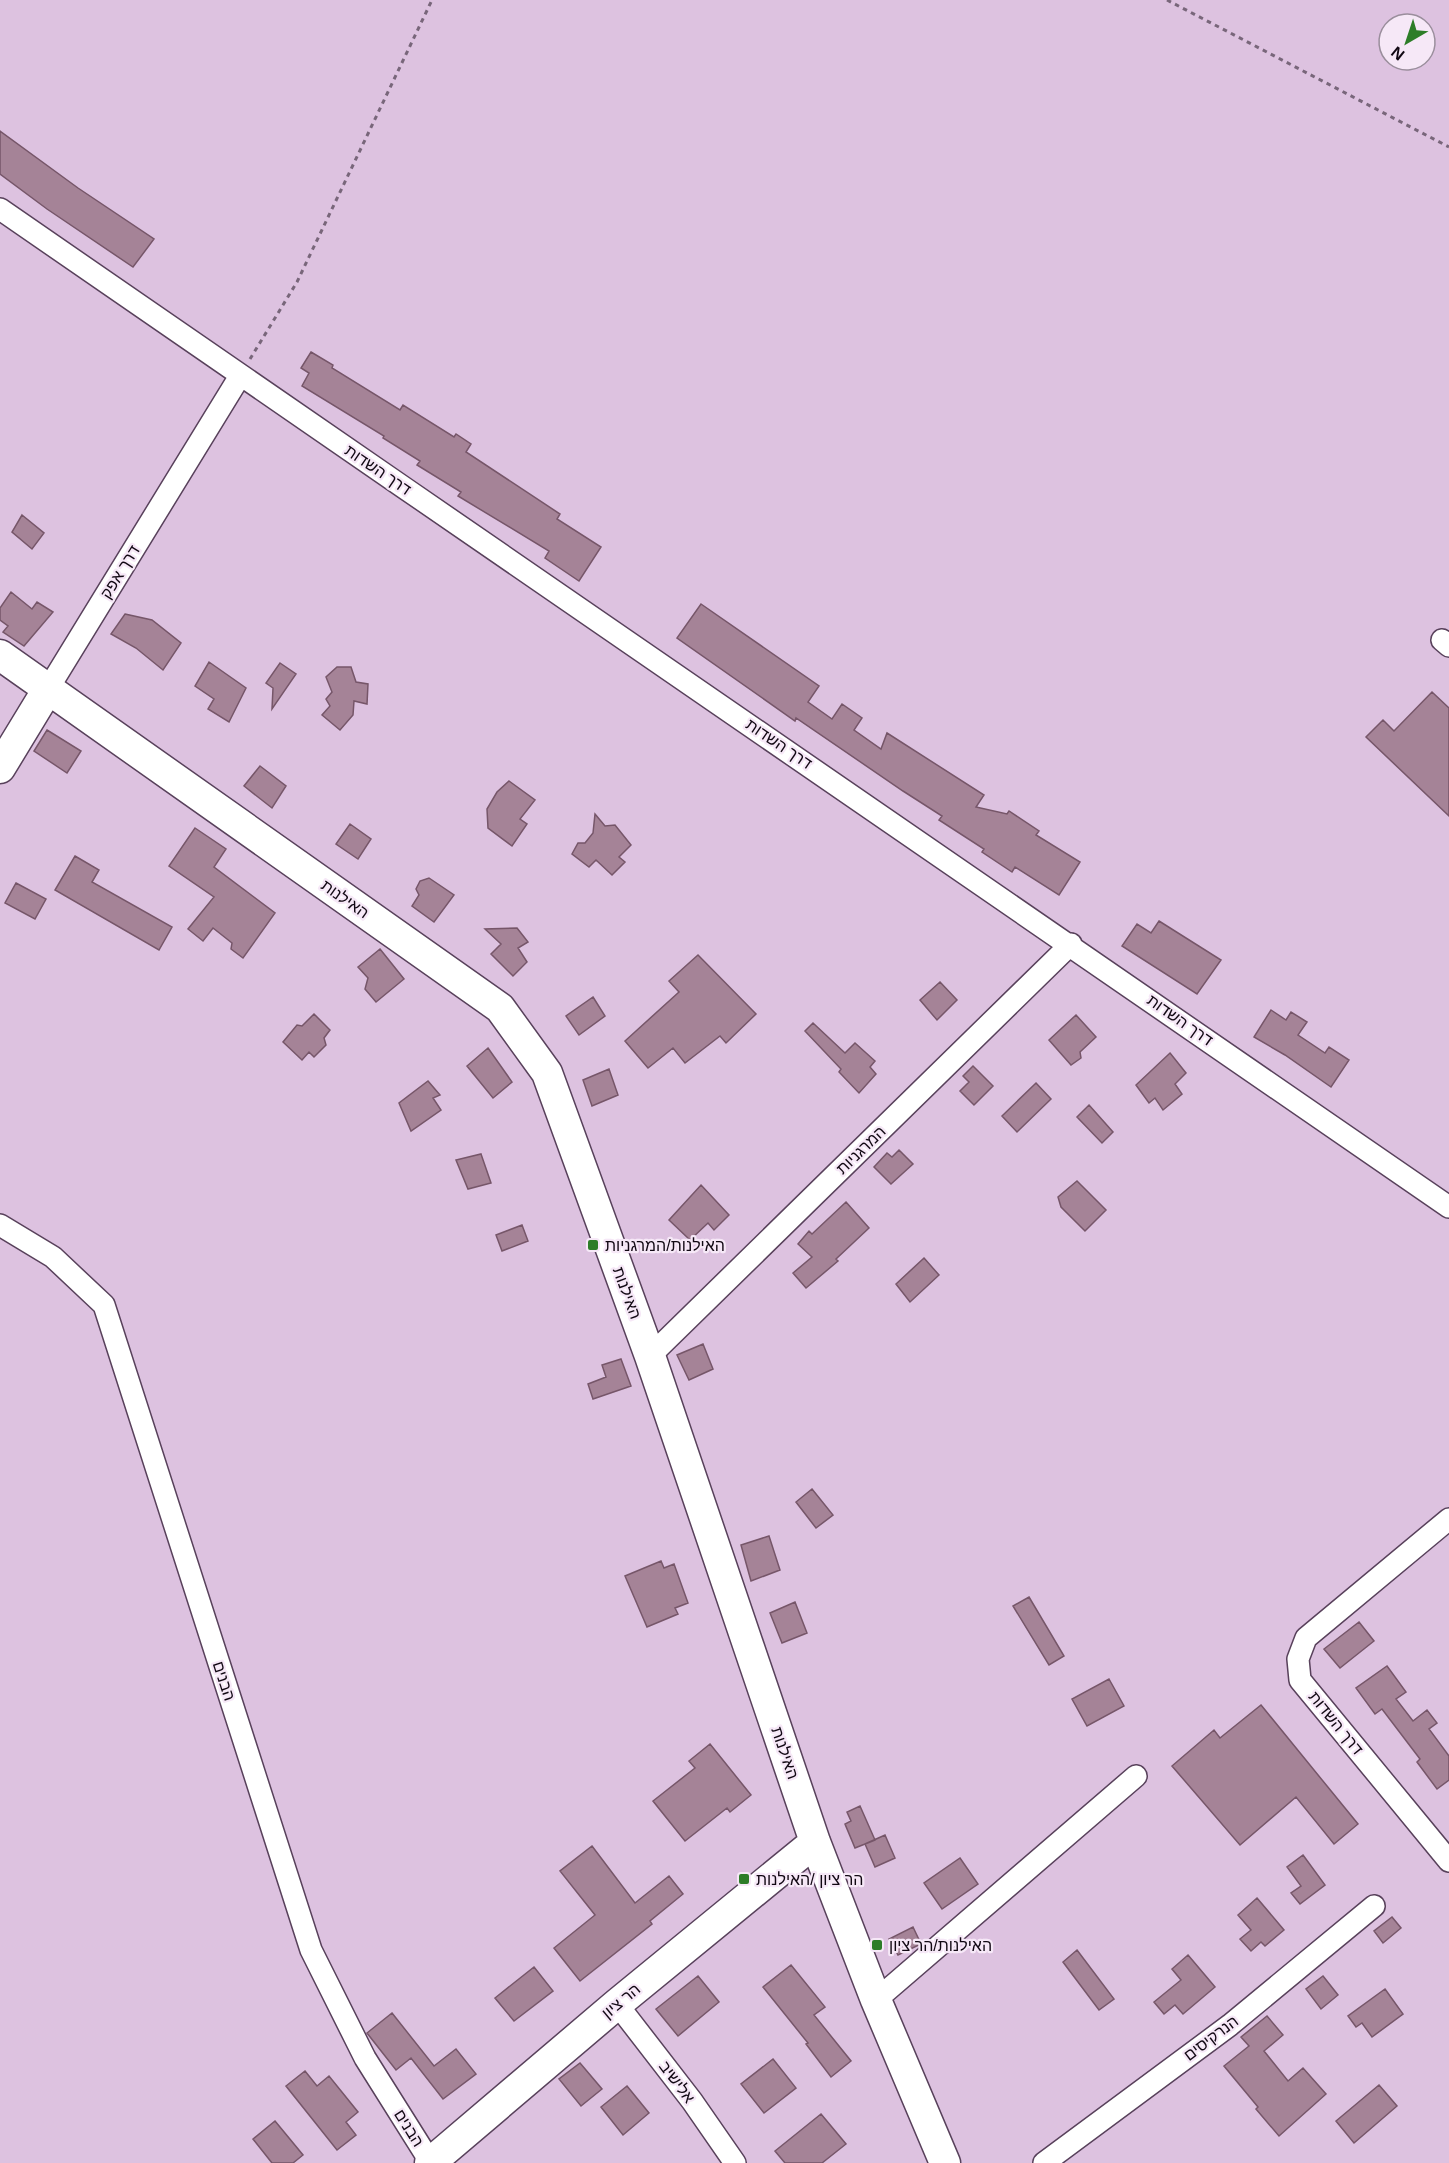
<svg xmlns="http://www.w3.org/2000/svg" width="1449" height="2163" font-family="Helvetica,'Noto Sans Hebrew',sans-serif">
  <rect width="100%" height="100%" fill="#ddc2e0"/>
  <path fill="#a58397" stroke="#765669" stroke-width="1.5" d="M 0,131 L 78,188 L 154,239 L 133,267 L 47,209 L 0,174 Z
    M 311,352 L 333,365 L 332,368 L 400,410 L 403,405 L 454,437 L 456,434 L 471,444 L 466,452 L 560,514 L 557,519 L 601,547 L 579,581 L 545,558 L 549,551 L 458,496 L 461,492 L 417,465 L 420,461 L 383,438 L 384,436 L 302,386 L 309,373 L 301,368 Z
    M 22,515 L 44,533 L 32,549 L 12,532 Z
    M 11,592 L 32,609 L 37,602 L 53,612 L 24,646 L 3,632 L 8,626 L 0,620 L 0,608 Z
    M 701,604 L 819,686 L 808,702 L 832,719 L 842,704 L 862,718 L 854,730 L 881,749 L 887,733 L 984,795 L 976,807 L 1007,814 L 1009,811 L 1039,831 L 1036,835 L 1080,862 L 1059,895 L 1015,867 L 1012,872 L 982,852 L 984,849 L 939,820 L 942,816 L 903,791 L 796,718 L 795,721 L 677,638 Z
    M 125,614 L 152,620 L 181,643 L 163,670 L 136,648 L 111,634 Z
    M 209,662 L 246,688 L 229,722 L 208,709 L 214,699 L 195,686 Z
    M 280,663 L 296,674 L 272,709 L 273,688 L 266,683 Z
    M 337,667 L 351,667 L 356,682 L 368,684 L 367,704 L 354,701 L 353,715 L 340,730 L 322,715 L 330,706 L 326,699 L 332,692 L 326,677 Z
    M 1432,692 L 1449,708 L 1449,816 L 1366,737 L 1383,720 L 1394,731 Z
    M 47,730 L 81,751 L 67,773 L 34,751 Z
    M 260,766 L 286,786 L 272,808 L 244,786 Z
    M 509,781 L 535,800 L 520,819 L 527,824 L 512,846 L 488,828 L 487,809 L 497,792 Z
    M 595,814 L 605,826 L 615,825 L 631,845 L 619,857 L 625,862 L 612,875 L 596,860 L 589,867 L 572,854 L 578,843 L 585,843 L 593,833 Z
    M 350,824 L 371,839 L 358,859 L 336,844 Z
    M 195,828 L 226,849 L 214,867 L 275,913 L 243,958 L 231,949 L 232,943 L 213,928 L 203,941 L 188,929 L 214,897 L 169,866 Z
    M 75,856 L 99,870 L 92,882 L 172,927 L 159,950 L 55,890 Z
    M 429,878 L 454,895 L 434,922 L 412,906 L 419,895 L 416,889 L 420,881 Z
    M 16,883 L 46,899 L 35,919 L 5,903 Z
    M 1159,921 L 1221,960 L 1197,994 L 1122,946 L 1137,924 L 1151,933 Z
    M 517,928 L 528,942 L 518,948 L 527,962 L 513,976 L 491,954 L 501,944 L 485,929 Z
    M 380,949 L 404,979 L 376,1002 L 365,989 L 368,978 L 358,967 Z
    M 698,955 L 756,1014 L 726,1043 L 720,1036 L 685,1063 L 673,1048 L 648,1068 L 625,1041 L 679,992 L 669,981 Z
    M 940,982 L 957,1000 L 937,1020 L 920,1000 Z
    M 593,997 L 605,1016 L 579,1035 L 566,1016 Z
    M 1271,1010 L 1286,1020 L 1291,1012 L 1307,1022 L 1298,1035 L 1325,1053 L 1329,1047 L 1349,1060 L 1331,1087 L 1285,1055 L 1254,1037 Z
    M 314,1014 L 330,1030 L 324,1038 L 326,1045 L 314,1057 L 309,1052 L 302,1060 L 283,1042 L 297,1025 L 302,1026 Z
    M 1076,1015 L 1096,1037 L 1080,1052 L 1081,1058 L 1071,1065 L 1049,1040 Z
    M 813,1023 L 845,1053 L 855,1043 L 875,1061 L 870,1067 L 876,1074 L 859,1093 L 839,1072 L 841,1069 L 805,1031 Z
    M 488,1048 L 512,1082 L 493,1098 L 467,1066 Z
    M 1170,1053 L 1186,1073 L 1175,1084 L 1182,1094 L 1163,1110 L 1155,1098 L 1149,1103 L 1136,1085 Z
    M 973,1066 L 993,1086 L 974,1105 L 960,1091 L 969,1082 L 963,1076 Z
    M 609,1069 L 618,1095 L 592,1106 L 583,1080 Z
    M 428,1081 L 440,1095 L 433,1098 L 441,1110 L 411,1131 L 399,1103 Z
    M 1036,1083 L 1051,1099 L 1017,1132 L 1002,1116 Z
    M 1089,1105 L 1113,1132 L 1102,1143 L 1077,1117 Z
    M 899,1150 L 913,1164 L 891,1184 L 874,1167 L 887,1153 L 892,1157 Z
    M 481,1154 L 491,1183 L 468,1189 L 456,1160 Z
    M 1077,1181 L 1106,1210 L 1085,1231 L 1061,1207 L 1058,1197 Z
    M 701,1185 L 729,1215 L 714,1230 L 708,1223 L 690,1240 L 669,1220 Z
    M 846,1202 L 869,1228 L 836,1259 L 838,1261 L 806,1288 L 793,1273 L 812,1257 L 798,1244 L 809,1231 L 812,1234 Z
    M 522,1225 L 528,1241 L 502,1251 L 496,1235 Z
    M 924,1258 L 939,1275 L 910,1302 L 896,1284 Z
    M 703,1344 L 713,1369 L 689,1380 L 677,1355 Z
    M 621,1359 L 631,1386 L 593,1399 L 588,1384 L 606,1377 L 602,1365 Z
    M 812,1489 L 833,1515 L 816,1528 L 796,1502 Z
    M 769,1536 L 780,1570 L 751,1581 L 741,1545 Z
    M 661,1561 L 664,1568 L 674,1564 L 688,1603 L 675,1608 L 678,1614 L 647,1627 L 625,1576 Z
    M 1029,1597 L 1064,1656 L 1049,1665 L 1013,1606 Z
    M 795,1602 L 807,1633 L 782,1643 L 770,1613 Z
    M 1359,1622 L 1374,1641 L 1340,1668 L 1324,1649 Z
    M 1387,1666 L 1406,1692 L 1396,1699 L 1413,1721 L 1427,1710 L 1437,1723 L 1429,1729 L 1449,1756 L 1449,1780 L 1437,1789 L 1417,1762 L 1420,1759 L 1382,1709 L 1375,1714 L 1356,1688 Z
    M 1109,1679 L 1124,1706 L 1087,1726 L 1072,1699 Z
    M 1261,1705 L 1358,1824 L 1334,1844 L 1296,1797 L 1240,1845 L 1172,1766 L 1214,1730 L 1220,1738 Z
    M 710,1744 L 751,1795 L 730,1812 L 727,1808 L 685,1841 L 653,1801 L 695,1768 L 689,1761 Z
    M 860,1806 L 875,1840 L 855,1848 L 845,1824 L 851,1821 L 847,1812 Z
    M 885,1835 L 895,1858 L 875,1867 L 865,1844 Z
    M 592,1846 L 635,1903 L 669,1876 L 683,1894 L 650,1921 L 652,1924 L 580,1981 L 554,1948 L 595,1915 L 560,1871 Z
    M 1303,1855 L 1325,1885 L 1300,1904 L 1291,1893 L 1301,1886 L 1287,1867 Z
    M 960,1858 L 978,1884 L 942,1909 L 924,1883 Z
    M 1257,1898 L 1284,1930 L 1265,1946 L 1261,1942 L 1251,1951 L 1240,1939 L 1251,1930 L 1238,1915 Z
    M 1392,1917 L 1401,1928 L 1383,1943 L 1374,1931 Z
    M 913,1927 L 921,1944 L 898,1955 L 889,1939 Z
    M 1077,1950 L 1114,1999 L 1099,2010 L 1063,1962 Z
    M 1188,1955 L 1215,1987 L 1183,2014 L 1175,2005 L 1164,2014 L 1154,2002 L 1181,1980 L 1172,1969 Z
    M 791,1965 L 825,2007 L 814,2015 L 851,2061 L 831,2077 L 806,2044 L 808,2043 L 763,1987 Z
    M 534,1967 L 553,1991 L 514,2021 L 495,1998 Z
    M 698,1976 L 719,2002 L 678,2036 L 656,2009 Z
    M 1323,1976 L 1338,1995 L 1321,2009 L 1306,1989 Z
    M 1385,1989 L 1403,2014 L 1372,2037 L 1362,2023 L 1356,2027 L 1348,2016 Z
    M 392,2013 L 434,2066 L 456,2049 L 476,2074 L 443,2099 L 411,2058 L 396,2070 L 367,2033 Z
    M 1267,2016 L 1283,2035 L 1264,2051 L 1288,2081 L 1303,2068 L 1326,2094 L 1279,2136 L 1256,2109 L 1258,2107 L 1224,2066 L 1249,2046 L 1241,2037 Z
    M 773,2059 L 796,2088 L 764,2113 L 741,2084 Z
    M 580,2063 L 602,2089 L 581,2106 L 559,2079 Z
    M 305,2071 L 317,2086 L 329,2076 L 358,2112 L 346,2122 L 356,2135 L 337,2150 L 286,2086 Z
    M 1379,2085 L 1397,2106 L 1354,2143 L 1336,2121 Z
    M 627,2086 L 649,2113 L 623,2135 L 601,2107 Z
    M 821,2114 L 846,2144 L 822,2163 L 785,2163 L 775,2151 Z
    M 275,2121 L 303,2155 L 293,2163 L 272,2163 L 253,2139 Z"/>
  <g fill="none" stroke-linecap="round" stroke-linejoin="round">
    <defs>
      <path id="street" d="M 0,209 C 482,543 967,872 1449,1207
        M 1442,640 L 1449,646
        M 48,689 L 240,376
        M 0,1225 L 53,1257 L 104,1305 L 311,1950 L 365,2058 L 431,2163
        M 650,1356 L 1071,944
        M 1449,1519 L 1306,1638 L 1298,1659 L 1300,1680 L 1449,1861
        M 876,2000 L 1136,1776
        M 617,2004 L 692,2101 L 735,2163
        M 1044,2163 L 1230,2025 L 1374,1906"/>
      <path id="secondary" d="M 0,655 L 500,1008 L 547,1073 L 650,1356 L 815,1842 L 876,2000 L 945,2163
        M 0,768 L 48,689
        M 430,2163 L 617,2004 L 815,1842"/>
    </defs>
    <use href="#street" stroke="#58415b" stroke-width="24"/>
    <use href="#secondary" stroke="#58415b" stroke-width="33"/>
    <path stroke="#78667a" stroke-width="3" stroke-dasharray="4.5 4.5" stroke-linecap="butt" d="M 1167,0 L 1449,147
      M 250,359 L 297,282 L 432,0"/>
    <use href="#street" stroke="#fff" stroke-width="21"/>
    <use href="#secondary" stroke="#fff" stroke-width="30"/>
  </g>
  <g fill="#2d7d28" stroke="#f6e8f7" stroke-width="2">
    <rect x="587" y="1239" width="12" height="12" rx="3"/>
    <rect x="738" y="1873" width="12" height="12" rx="3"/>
    <rect x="871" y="1939" width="12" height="12" rx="3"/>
  </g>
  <g text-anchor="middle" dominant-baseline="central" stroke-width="4.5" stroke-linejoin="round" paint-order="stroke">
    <g font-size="16" fill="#110813" stroke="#f6e8f7">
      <text transform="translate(378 470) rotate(34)">דרך השדות</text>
      <text transform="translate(120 572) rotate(-58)">דרך אפק</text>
      <text transform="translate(779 744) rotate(34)">דרך השדות</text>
      <text transform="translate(345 899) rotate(35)">האילנות</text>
      <text transform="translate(1180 1020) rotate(35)">דרך השדות</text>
      <text transform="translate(861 1150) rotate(-44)">המרגניות</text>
      <text transform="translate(627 1293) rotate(70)">האילנות</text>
      <text transform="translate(224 1681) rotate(72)">הבנים</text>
      <text transform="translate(1336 1723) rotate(51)">דרך השדות</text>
      <text transform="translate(785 1753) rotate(71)">האילנות</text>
      <text transform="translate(621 2001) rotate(-40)">הר ציון</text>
      <text transform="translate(1211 2038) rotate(-37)">הנרקיסים</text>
      <text transform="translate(677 2082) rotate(53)">אלישיב</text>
      <text transform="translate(409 2128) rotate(58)">הבנים</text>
    </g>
    <g font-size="16" fill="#110813" stroke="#f6e8f7" text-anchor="start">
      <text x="605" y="1245">האילנות/המרגניות</text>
      <text x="756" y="1879">הר ציון /האילנות</text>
      <text x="889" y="1945">האילנות/הר ציון</text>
    </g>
  </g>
  <g transform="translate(1407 42) rotate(219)"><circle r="28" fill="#f6e8f7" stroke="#9a8e9c" stroke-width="1.5"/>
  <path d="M0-4.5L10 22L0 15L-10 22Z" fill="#2d7d28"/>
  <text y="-9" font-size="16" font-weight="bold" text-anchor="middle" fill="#110813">N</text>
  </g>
</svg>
